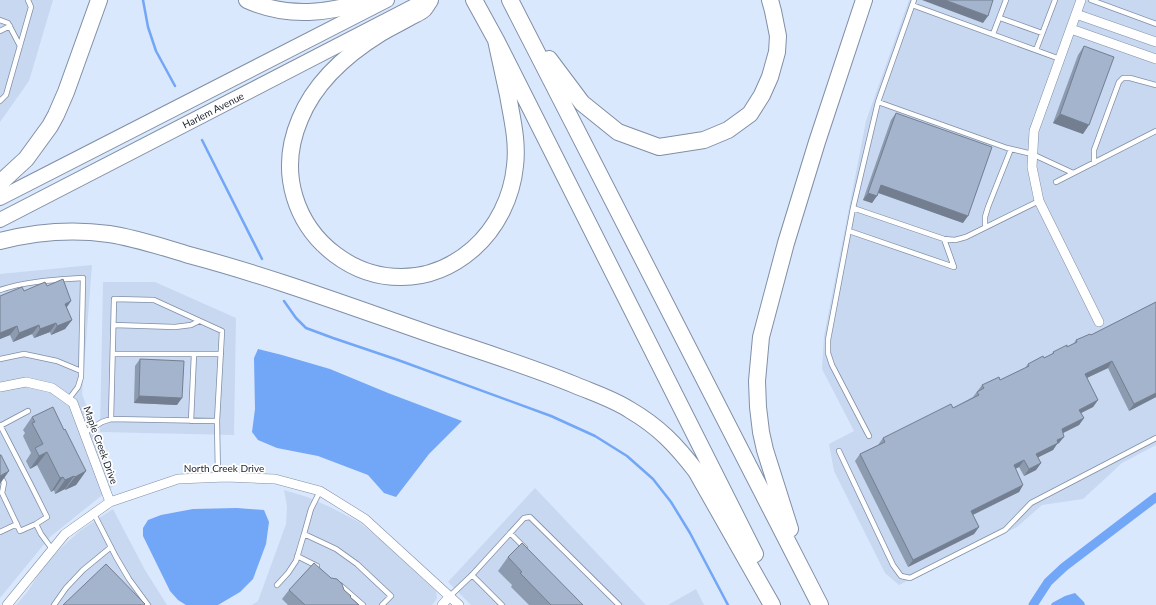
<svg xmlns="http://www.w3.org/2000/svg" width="1156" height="605" font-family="Lato,sans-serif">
  <rect width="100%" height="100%" fill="#dae8fd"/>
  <path fill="#c8d8f1" d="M 0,0 L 53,0 L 29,81 L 0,122 Z
    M 909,0 L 1156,0 L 1156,445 L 1122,463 L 1083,499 L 1042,505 L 1017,527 L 899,585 L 885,573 L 834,471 L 829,444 L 854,431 L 822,369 L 824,336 L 866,121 Z
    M 92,265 L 82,394 L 116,484 L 50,537 L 0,598 L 0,274 Z
    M 103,282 L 155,282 L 236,318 L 234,435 L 100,432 Z
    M 535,488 L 646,605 L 471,605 L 448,582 Z
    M 284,490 L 307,497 L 330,507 L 359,522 L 384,543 L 436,591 L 437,598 L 434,603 L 432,605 L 252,605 L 258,601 L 286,524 L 287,506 Z
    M 113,509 L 145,570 L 167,605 L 16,605 L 28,591 L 43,567 L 63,546 L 81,530 Z
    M 696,589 L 704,605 L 668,605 Z"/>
  <path fill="#72a6f6" d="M 258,349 L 282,355 L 330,369 L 388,393 L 462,421 L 429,454 L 396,497 L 384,493 L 368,475 L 318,456 L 277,448 L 258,440 L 252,432 L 255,409 L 254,358 Z
    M 237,508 L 264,510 L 269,522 L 266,544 L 253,579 L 240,592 L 218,605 L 186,605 L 178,600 L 170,591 L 143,536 L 143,528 L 148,520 L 161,515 L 193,509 Z
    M 1075,593 L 1084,602 L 1085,605 L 1051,605 L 1052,603 L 1065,596 Z"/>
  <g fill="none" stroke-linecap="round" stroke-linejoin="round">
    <path stroke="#72a6f6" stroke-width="2.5" d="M 143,0 L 148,27 L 156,51 L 175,86
      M 202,140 L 262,259
      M 284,301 L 296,318 L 306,328 L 333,338 L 398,360 L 551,416 L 595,436 L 627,456 L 653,479 L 671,502 L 690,533 L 728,605"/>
    <path stroke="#72a6f6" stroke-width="9" d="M 1033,605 L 1048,582 L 1064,567 L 1156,497"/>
    <defs>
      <path id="service" d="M 1091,0 L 1156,24
        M 912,5 L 1060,59
        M 1000,18 L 1042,33
        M 0,20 L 8,23 L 20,46
        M 0,31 L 10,26
        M 993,34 L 1006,0
        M 1036,50 L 1055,0
        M 0,101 L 6,95 L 31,7 L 28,0
        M 878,102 L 1007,148 L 1032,154 L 1073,173
        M 1094,163 L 1094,150 L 1119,82 L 1123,78 L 1130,78 L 1156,85
        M 1056,182 L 1156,131
        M 853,208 L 944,239 L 955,240 L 966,237 L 1039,201
        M 986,227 L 985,224 L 985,217 L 988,207 L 1011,149
        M 849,231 L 954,267
        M 944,239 L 954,267
        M 0,290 C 27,281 54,280 83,278 L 81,377 L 78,387 L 68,400
        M 114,325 L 175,327 L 191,325 L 199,321
        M 113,354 L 221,354
        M 0,359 L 24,354 L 57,361 L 81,371
        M 111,419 L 114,299 L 154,300 L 222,331 L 217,421 L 218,477
        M 191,421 L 194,354
        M 0,425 L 32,487 L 47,517 L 36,524 L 41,534 L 52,549
        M 0,426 L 28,411
        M 84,433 L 102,422 L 111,419 L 217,421
        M 869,436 L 832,365 L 828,353 L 828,340 L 853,208 L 878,102 L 914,0
        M 839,451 L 893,565 L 901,576 L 910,578 L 1005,530 L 1031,503 L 1156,438
        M 0,475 L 4,483 L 2,493 L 20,531 L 36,524
        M 320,491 L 311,509 L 304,534 L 336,549 L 357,564 L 391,596 L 382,605
        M 94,514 L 116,557 L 129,579 L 148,605
        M 0,532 L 17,524
        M 510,533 L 525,548
        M 297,556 L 317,566
        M 472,575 L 502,605
        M 277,585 L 288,573 L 296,561 L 304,534
        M 340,585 L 363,605
        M 450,596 L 472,575 L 524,518 L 530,517 L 619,605
        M 54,605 L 66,588 L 83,570 L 111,547"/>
      <path id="minor" d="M 1081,0 L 1034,131 L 1032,167 L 1039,201 L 1099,322
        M 1076,14 L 1156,42
        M 1071,29 L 1156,59
        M 0,387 L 26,382 L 52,388 L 73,403 L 110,502
        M 7,605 L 65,534 L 110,502 L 178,479 L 226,477 L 275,479 L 320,491 L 365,519 L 459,605
        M 442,605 L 450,596"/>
      <path id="primary" d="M 0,198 L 387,0
        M 0,220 L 424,1"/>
      <path id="motorway" d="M 247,0 C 289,19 329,13 370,0
        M 430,0 C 428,3 426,7 424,9 C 421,12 416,14 412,16 C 402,22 391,27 381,33 C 347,54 315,82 300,119 C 253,229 383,327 473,249 C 497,228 512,197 515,166 C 518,141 512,119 508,95 C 504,77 500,58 496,40
        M 474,0 L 496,40 L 755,554
        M 510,0 L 820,605
        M 549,59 L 582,103 L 618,132 L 659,147 L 704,140 L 728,130 L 750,114 L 762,95 L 770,77 L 777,52 L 778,36 L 773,11 L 770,0
        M 0,183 L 26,159 L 50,126 L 56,115 L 66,92 L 99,0
        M 0,241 C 35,232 73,229 109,234 C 136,238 162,247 189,255 C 272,277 352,307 433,335 C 480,351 529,366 575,385 C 594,393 613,399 630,410 C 659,427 676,445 696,471 L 772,605
        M 790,529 L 765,450 L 761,432 L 758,407 L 757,381 L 761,337 L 786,243 L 817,142 L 864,0"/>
    </defs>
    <use href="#service" stroke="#808fa6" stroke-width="6"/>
    <use href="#minor" stroke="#808fa6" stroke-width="10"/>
    <use href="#primary" stroke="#808fa6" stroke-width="16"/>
    <use href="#motorway" stroke="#808fa6" stroke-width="18"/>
    <use href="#service" stroke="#fff" stroke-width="4.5"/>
    <use href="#minor" stroke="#fff" stroke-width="9"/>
    <use href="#primary" stroke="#fff" stroke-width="14"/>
    <use href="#motorway" stroke="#fff" stroke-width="16"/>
  </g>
  <path fill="#8d9bb0" d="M 1084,46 L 1083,134 L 1053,123 L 1078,55 Z
    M 896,113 L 963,223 L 878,193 L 872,203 L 863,200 L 891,120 Z
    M 47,286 L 67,308 L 72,320 L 65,329 L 51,335 L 50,332 L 34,338 L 32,334 L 13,342 L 10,335 L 0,339 L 0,296 Z
    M 1156,302 L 1156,397 L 1129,411 L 1108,368 L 1087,378 L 1098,400 L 1093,407 L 1081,413 L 1084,418 L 1079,425 L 1063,433 L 1059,443 L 1057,444 L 1053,450 L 1038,457 L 1041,463 L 1036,470 L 1024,476 L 1019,467 L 1015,469 L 1023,485 L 1019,492 L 973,515 L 979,527 L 974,534 L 908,567 L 855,461 L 860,454 L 878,445 L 883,438 L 953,408 L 973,397 L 982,385 L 1000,380 L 1025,368 L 1028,364 L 1044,358 L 1052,354 L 1053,352 L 1067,347 L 1074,343 L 1076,340 L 1091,335 Z
    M 140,359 L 177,405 L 134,403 L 135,366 Z
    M 32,417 L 86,471 L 76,485 L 65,490 L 65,489 L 55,494 L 54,490 L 51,492 L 37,465 L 30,469 L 26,461 L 31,453 L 23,436 L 25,433 L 23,430 Z
    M 508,557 L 583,605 L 529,605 L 511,587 L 512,585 L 498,571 Z
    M 289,590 L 344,590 L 350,597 L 359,605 L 288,605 L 282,599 Z"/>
  <path fill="#737e90" d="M 922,0 L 945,0 L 988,16 L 983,23 Z
    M 1060,114 L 1089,125 L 1083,134 L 1053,123 Z
    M 881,185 L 968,216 L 963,223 L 876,192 Z
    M 868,193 L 877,196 L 872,203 L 863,200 Z
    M 71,301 L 65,310 L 65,304 Z
    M 72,320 L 65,329 L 51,335 L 57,326 Z
    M 56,323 L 50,332 L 34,338 L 40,329 Z
    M 39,325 L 32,334 L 13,342 L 19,333 Z
    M 17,326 L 10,335 L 0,339 L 0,333 Z
    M 1112,361 L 1108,368 L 1080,381 L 1085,374 Z
    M 1156,393 L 1156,397 L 1129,411 L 1134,404 Z
    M 139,396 L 182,398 L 177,405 L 134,403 Z
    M 1098,400 L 1093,407 L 1075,416 L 1079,410 Z
    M 1084,418 L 1079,425 L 1057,436 L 1062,429 Z
    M 1064,437 L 1059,443 L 1057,444 L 1053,450 L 1031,461 L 1036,454 L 1057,440 Z
    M 47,452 L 37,465 L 30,469 L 39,456 Z
    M 1024,460 L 1019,467 L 1009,472 L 1014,465 Z
    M 1041,463 L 1036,470 L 1024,476 L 1029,469 Z
    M 9,471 L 0,484 L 0,476 Z
    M 86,471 L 76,485 L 65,490 L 75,477 Z
    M 74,476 L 65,489 L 55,494 L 65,480 Z
    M 63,477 L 54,490 L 51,492 L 60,478 Z
    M 1023,485 L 1019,492 L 966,518 L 971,511 Z
    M 979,527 L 974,534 L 908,567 L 913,560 Z"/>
  <path fill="#a4b4cd" stroke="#737e90" d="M 945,0 L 993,0 L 988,16 Z
    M 1084,46 L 1114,57 L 1089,125 L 1060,114 Z
    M 896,113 L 992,147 L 968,216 L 881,185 L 877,196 L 868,193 Z
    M 63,279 L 71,301 L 65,304 L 72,320 L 57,326 L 56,323 L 40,329 L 39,325 L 19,333 L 17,326 L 0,333 L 0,296 L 22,287 L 24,291 L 45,282 L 47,286 Z
    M 1156,302 L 1156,393 L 1134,404 L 1112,361 L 1085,374 L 1098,400 L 1079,410 L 1084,418 L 1062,429 L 1064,437 L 1057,440 L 1058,443 L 1036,454 L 1041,463 L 1029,469 L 1024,460 L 1014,465 L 1023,485 L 971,511 L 979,527 L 913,560 L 860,454 L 885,442 L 883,438 L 951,404 L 953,408 L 979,395 L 977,392 L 984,388 L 982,385 L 999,377 L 1000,380 L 1029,366 L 1028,364 L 1043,356 L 1044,358 L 1054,353 L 1053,352 L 1067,345 L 1067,347 L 1077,342 L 1076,340 L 1090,334 L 1091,335 Z
    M 140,359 L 184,361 L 182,398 L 139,396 Z
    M 53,407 L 64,430 L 65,429 L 86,471 L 75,477 L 74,476 L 65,480 L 63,477 L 60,478 L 47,452 L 39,456 L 35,448 L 43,444 L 32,423 L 35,422 L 32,417 Z
    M 0,455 L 1,455 L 9,471 L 0,476 Z
    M 522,543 L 583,605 L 551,605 L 520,573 L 522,572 L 508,557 Z
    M 314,563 L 331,578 L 337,579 L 342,584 L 344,590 L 351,596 L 350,597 L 359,605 L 305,605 L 289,590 Z
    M 106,564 L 145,604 L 144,605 L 63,605 Z"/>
  <g text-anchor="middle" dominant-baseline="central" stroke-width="3.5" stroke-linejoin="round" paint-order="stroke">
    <g font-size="10" fill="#1c222c" stroke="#fff">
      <text transform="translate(213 110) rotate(-27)">Harlem Avenue</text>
      <text transform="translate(101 445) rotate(70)">Maple Creek Drive</text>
      <text x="224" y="468">North Creek Drive</text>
    </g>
  </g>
</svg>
